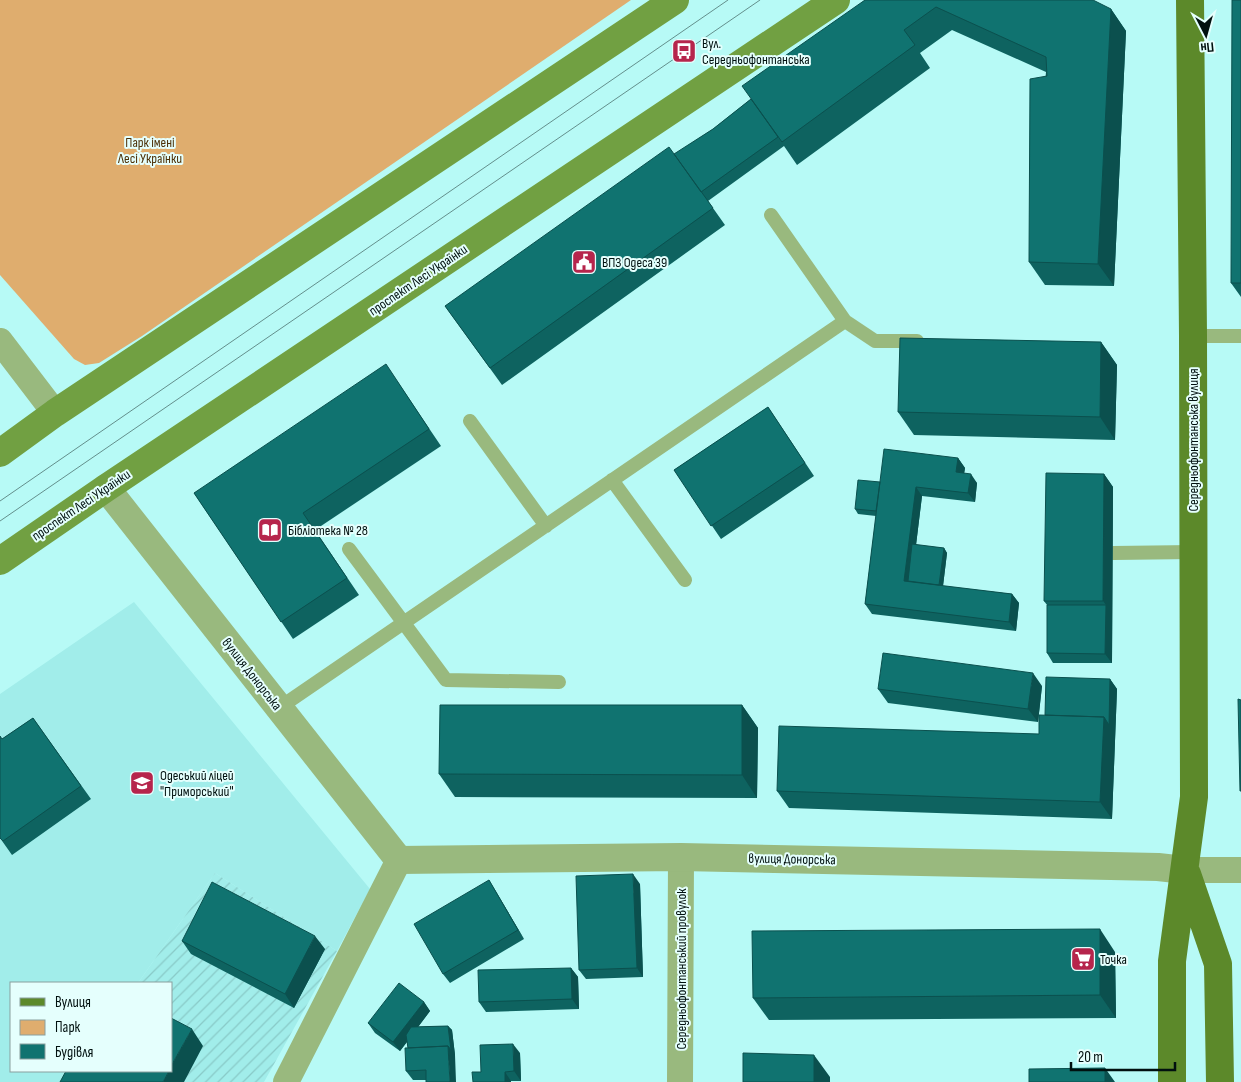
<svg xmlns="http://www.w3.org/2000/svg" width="1241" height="1082" font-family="'Sofia Sans Condensed',sans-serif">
  <defs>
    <pattern id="industrial-furrows" width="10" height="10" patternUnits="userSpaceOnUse" patternTransform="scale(1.25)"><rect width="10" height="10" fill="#a1edea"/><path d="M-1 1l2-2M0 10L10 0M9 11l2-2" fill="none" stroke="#89cac8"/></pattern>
  </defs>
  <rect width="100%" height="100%" fill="#b7faf6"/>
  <path fill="#a1edea" d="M 134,602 L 370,889 L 337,951 L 215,873 L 138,983 L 11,983 L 11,1071 L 88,1071 L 81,1082 L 0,1082 L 0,694 Z"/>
  <path fill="url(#industrial-furrows)" d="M 215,873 L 337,951 L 264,1082 L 81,1082 L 171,1071 L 171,983 L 138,983 Z"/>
  <path fill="#dfad6e" d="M 0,0 L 631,0 L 142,336 L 99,363 L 85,365 L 74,359 L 0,275 Z"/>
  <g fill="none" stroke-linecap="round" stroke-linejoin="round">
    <path stroke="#99b97e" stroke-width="14" d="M 771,215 L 845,321
      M 1193,336 L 1241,336
      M 470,421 L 546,526
      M 612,480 L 685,580
      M 349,549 L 446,680 L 559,682
      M 1113,553 L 1193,552
      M 279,708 L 845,321 L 875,341 L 917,341"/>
    <path stroke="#99b97e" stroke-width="26" d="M 0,341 L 55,413
      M 1185,870 L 1241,870
      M 286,1082 L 399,860
      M 680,1082 L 681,857"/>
    <path stroke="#99b97e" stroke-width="28" d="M 106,488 L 399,860 L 681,857 L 1158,867 L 1185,870"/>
    <path stroke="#71a042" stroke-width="28" d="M 0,453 L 55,413 L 675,0
      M 0,561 L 106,488 L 836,0"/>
    <path stroke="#5c892a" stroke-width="28" d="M 1187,874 L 1218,964 L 1220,1082
      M 1172,1082 L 1172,961 L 1194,797 L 1193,336 L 1190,0"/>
    <path stroke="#638f8c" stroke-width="1" d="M 0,501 L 728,0
      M 0,521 L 760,0"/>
  </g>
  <path fill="#0e6360" d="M 865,0 L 1111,9 L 1126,31 L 1114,286 L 1045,285 L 1029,262 L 1046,72 L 952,30 L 920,53 L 930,68 L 797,165 L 784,146 L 708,201 L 725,225 L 502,385 L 445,306 L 713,129 L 751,99 Z
    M 1241,0 L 1241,297 L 1231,283 Z
    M 1101,342 L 1117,365 L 1115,440 L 914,435 L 898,412 Z
    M 397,381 L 441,446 L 315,530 L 359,595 L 293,639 L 194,493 Z
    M 768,407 L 814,476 L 721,539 L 674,470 Z
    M 958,458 L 965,468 L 964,473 L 977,483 L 975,502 L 922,496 L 916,545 L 944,548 L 947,553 L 943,586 L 1012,594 L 1019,603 L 1016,631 L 872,614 L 865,604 L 876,516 L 858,514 L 855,509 L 880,482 Z
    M 1104,474 L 1113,487 L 1112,663 L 1053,663 L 1047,653 L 1047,605 L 1044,601 Z
    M 1110,679 L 1117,689 L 1112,819 L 789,808 L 777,791 L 1039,734 L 1045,715 Z
    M 1042,686 L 1038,722 L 888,703 L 878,689 Z
    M 742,705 L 758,728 L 757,798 L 455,797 L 439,774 Z
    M 33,718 L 91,799 L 12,855 L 0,838 L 2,739 Z
    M 489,880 L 495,890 L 524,939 L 450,983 L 443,974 Z
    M 640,884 L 643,977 L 586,979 L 579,970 Z
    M 182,941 L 325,949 L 294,1008 L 191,954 Z
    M 1115,952 L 1116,1018 L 769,1020 L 753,998 Z
    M 571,968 L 578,977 L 579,1009 L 486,1012 L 479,1002 Z
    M 424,1002 L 430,1011 L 418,1027 L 448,1026 L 452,1030 L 455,1055 L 426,1080 L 413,1080 L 406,1071 L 408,1048 L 407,1042 L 400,1051 L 375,1033 L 368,1023 Z
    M 520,1053 L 521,1081 L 511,1081 L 511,1082 L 473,1082 L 481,1072 Z"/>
  <path fill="#0b504e" d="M 1111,9 L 1126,31 L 1114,286 L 1098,264 Z
    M 1101,342 L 1117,365 L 1115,440 L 1100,417 Z
    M 958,458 L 965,468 L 963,481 L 956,472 Z
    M 971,474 L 977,483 L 975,502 L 968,493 Z
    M 1104,474 L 1113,487 L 1112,663 L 1105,654 L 1106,605 L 1103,601 Z
    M 916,487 L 922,496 L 911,586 L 904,581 Z
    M 944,548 L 947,553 L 942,594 L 939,589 Z
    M 1012,594 L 1019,603 L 1016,631 L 1009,622 Z
    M 1033,673 L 1042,686 L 1038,722 L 1028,709 Z
    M 1110,679 L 1117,689 L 1112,819 L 1100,802 L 1104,717 Z
    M 742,705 L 758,728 L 757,798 L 742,775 Z
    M 633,874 L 640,884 L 643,977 L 637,968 Z
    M 489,880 L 495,890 L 524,939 L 518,930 Z
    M 1100,929 L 1115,952 L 1116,1018 L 1100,995 Z
    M 315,936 L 325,949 L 294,1008 L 285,994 Z
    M 571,968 L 578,977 L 579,1009 L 572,999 Z
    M 424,1002 L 430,1011 L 400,1051 L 393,1042 Z
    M 448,1026 L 452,1030 L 455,1055 L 456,1082 L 450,1082 L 448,1046 Z
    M 192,1029 L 203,1046 L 184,1082 L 163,1082 L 169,1071 L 171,1071 L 171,1066 Z
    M 513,1044 L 520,1053 L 521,1081 L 514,1071 Z
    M 814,1055 L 830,1077 L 830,1082 L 814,1082 Z
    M 1105,1068 L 1115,1082 L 1105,1082 Z
    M 505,1072 L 511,1081 L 511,1082 L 505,1082 Z"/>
  <path fill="#107370" stroke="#0b504e" d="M 865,0 L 1093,0 L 1111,9 L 1098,264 L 1029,262 L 1030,79 L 1047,76 L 1046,57 L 936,7 L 904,30 L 915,45 L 782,142 L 742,86 Z
    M 1232,0 L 1241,0 L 1241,283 L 1231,283 Z
    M 751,99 L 778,137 L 701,192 L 674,154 L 713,129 Z
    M 669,147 L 713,208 L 490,368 L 445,306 Z
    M 900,338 L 1101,342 L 1100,417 L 898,412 Z
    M 386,364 L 429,429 L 303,513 L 347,578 L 281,622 L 194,493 Z
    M 768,407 L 805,463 L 711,526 L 674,470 Z
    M 884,449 L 958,458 L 956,472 L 971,474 L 968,493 L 916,487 L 904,581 L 1012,594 L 1009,622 L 865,604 Z
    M 1046,473 L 1104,474 L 1103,601 L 1044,601 Z
    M 858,480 L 880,482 L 876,511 L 855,509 Z
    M 912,544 L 944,548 L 939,585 L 908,581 Z
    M 1047,605 L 1106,605 L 1105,654 L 1047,653 Z
    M 883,653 L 1033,673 L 1028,709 L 878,689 Z
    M 1046,677 L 1110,679 L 1109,725 L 1104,717 L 1045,715 Z
    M 1238,699 L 1241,700 L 1241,791 L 1240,791 Z
    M 440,705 L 742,705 L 742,775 L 439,774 Z
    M 1039,715 L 1104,717 L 1100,802 L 777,791 L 779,726 L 1039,734 Z
    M 33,718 L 81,786 L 3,841 L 0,838 L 0,736 L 2,739 Z
    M 633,874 L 637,968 L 579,970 L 576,876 Z
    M 489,880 L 518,930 L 443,974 L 414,924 Z
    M 212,882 L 315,936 L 285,994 L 182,941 Z
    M 1100,929 L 1100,995 L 753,998 L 752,931 Z
    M 571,968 L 572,999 L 479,1002 L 478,970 Z
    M 399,983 L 424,1002 L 393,1042 L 368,1023 Z
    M 171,1018 L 192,1029 L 171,1066 Z
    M 448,1026 L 451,1050 L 448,1046 L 408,1048 L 406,1035 L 411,1027 Z
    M 513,1044 L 514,1071 L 505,1072 L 505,1082 L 473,1082 L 472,1072 L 481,1072 L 480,1045 Z
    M 448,1046 L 450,1082 L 426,1082 L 426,1070 L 406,1071 L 405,1048 Z
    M 743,1053 L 814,1055 L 814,1082 L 743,1082 Z
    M 1105,1068 L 1105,1082 L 1029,1082 L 1029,1069 Z
    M 66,1071 L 169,1071 L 163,1082 L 60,1082 Z"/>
  <defs>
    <symbol id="bus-square" viewBox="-11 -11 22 22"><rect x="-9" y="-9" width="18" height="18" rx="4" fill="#b6254c" stroke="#e5fffd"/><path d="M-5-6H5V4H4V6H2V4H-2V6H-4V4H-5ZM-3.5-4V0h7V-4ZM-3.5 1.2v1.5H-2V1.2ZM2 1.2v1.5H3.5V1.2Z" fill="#fff"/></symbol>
    <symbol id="civic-square" viewBox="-11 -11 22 22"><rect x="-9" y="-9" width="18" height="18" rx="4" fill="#b6254c" stroke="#e5fffd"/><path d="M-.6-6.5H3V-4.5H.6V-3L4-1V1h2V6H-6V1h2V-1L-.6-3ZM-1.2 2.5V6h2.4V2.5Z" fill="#fff"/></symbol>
    <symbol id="library-square" viewBox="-11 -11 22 22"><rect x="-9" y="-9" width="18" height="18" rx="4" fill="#b6254c" stroke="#e5fffd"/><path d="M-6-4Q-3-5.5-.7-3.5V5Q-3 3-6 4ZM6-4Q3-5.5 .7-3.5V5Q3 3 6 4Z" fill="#fff"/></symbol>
    <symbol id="school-square" viewBox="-11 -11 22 22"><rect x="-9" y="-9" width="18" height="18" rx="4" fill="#b6254c" stroke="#e5fffd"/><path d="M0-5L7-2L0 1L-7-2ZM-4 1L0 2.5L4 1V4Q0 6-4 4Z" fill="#fff"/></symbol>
    <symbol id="supermarket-square" viewBox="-11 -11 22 22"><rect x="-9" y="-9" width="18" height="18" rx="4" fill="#b6254c" stroke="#e5fffd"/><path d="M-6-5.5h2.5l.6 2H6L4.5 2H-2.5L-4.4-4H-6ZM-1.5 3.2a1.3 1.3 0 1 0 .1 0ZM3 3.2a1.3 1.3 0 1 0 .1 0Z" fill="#fff"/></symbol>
  </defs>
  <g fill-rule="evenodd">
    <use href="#bus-square" x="670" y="37" width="28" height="28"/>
    <use href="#civic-square" x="570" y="248" width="28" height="28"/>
    <use href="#library-square" x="256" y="516" width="28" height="28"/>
    <use href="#school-square" x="128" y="769" width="28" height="28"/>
    <use href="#supermarket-square" x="1069" y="945" width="28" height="28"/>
  </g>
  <g text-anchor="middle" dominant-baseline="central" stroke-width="4" stroke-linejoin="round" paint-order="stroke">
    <g font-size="14" fill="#00100f" stroke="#e5fffd" text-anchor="start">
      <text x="702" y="43">Вул.<tspan x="702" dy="16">Середньофонтанська</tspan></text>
      <text x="602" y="262">ВПЗ Одеса 39</text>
      <text x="288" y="530">Бібліотека № 28</text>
      <text x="160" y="775">Одеський ліцей<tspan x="160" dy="16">"Приморський"</tspan></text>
      <text x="1100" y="959">Точка</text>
    </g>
    <g font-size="14" fill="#4d3108" stroke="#e5fffd">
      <text x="150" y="142">Парк імені<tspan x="150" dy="16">Лесі Українки</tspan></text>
    </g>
    <g font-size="14" fill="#00100f" stroke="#e5fffd">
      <text transform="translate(418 280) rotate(-34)">проспект Лесі Українки</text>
      <text transform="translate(1193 440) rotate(-90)">Середньофонтанська вулиця</text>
      <text transform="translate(81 505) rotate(-34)">проспект Лесі Українки</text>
      <text transform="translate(252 674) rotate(52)">вулиця Донорська</text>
      <text transform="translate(792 859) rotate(1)">вулиця Донорська</text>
      <text transform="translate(681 969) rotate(-90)">Середньофонтанський провулок</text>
    </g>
  </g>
  <rect x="10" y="982" width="162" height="90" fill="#e5fffd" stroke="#899f9e"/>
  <rect x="20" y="998" width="25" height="8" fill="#5c892a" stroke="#899f9e"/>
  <text x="55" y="1007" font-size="15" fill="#00100f">Вулиця</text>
  <rect x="20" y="1020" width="25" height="15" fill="#dfad6e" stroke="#899f9e"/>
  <text x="55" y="1032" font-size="15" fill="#00100f">Парк</text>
  <rect x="20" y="1044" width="25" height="15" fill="#107370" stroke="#899f9e"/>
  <text x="55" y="1057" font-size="15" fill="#00100f">Будівля</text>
  <g transform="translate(1206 35) rotate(174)" stroke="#e5fffd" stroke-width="4" paint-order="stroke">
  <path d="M0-4L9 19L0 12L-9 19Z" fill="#00100f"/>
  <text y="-8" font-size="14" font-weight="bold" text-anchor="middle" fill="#00100f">Пн</text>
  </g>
  <path d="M1071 1062v8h104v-8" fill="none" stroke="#00100f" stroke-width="2.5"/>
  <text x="1078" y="1062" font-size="15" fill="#00100f" stroke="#e5fffd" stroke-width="4" paint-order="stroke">20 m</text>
</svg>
